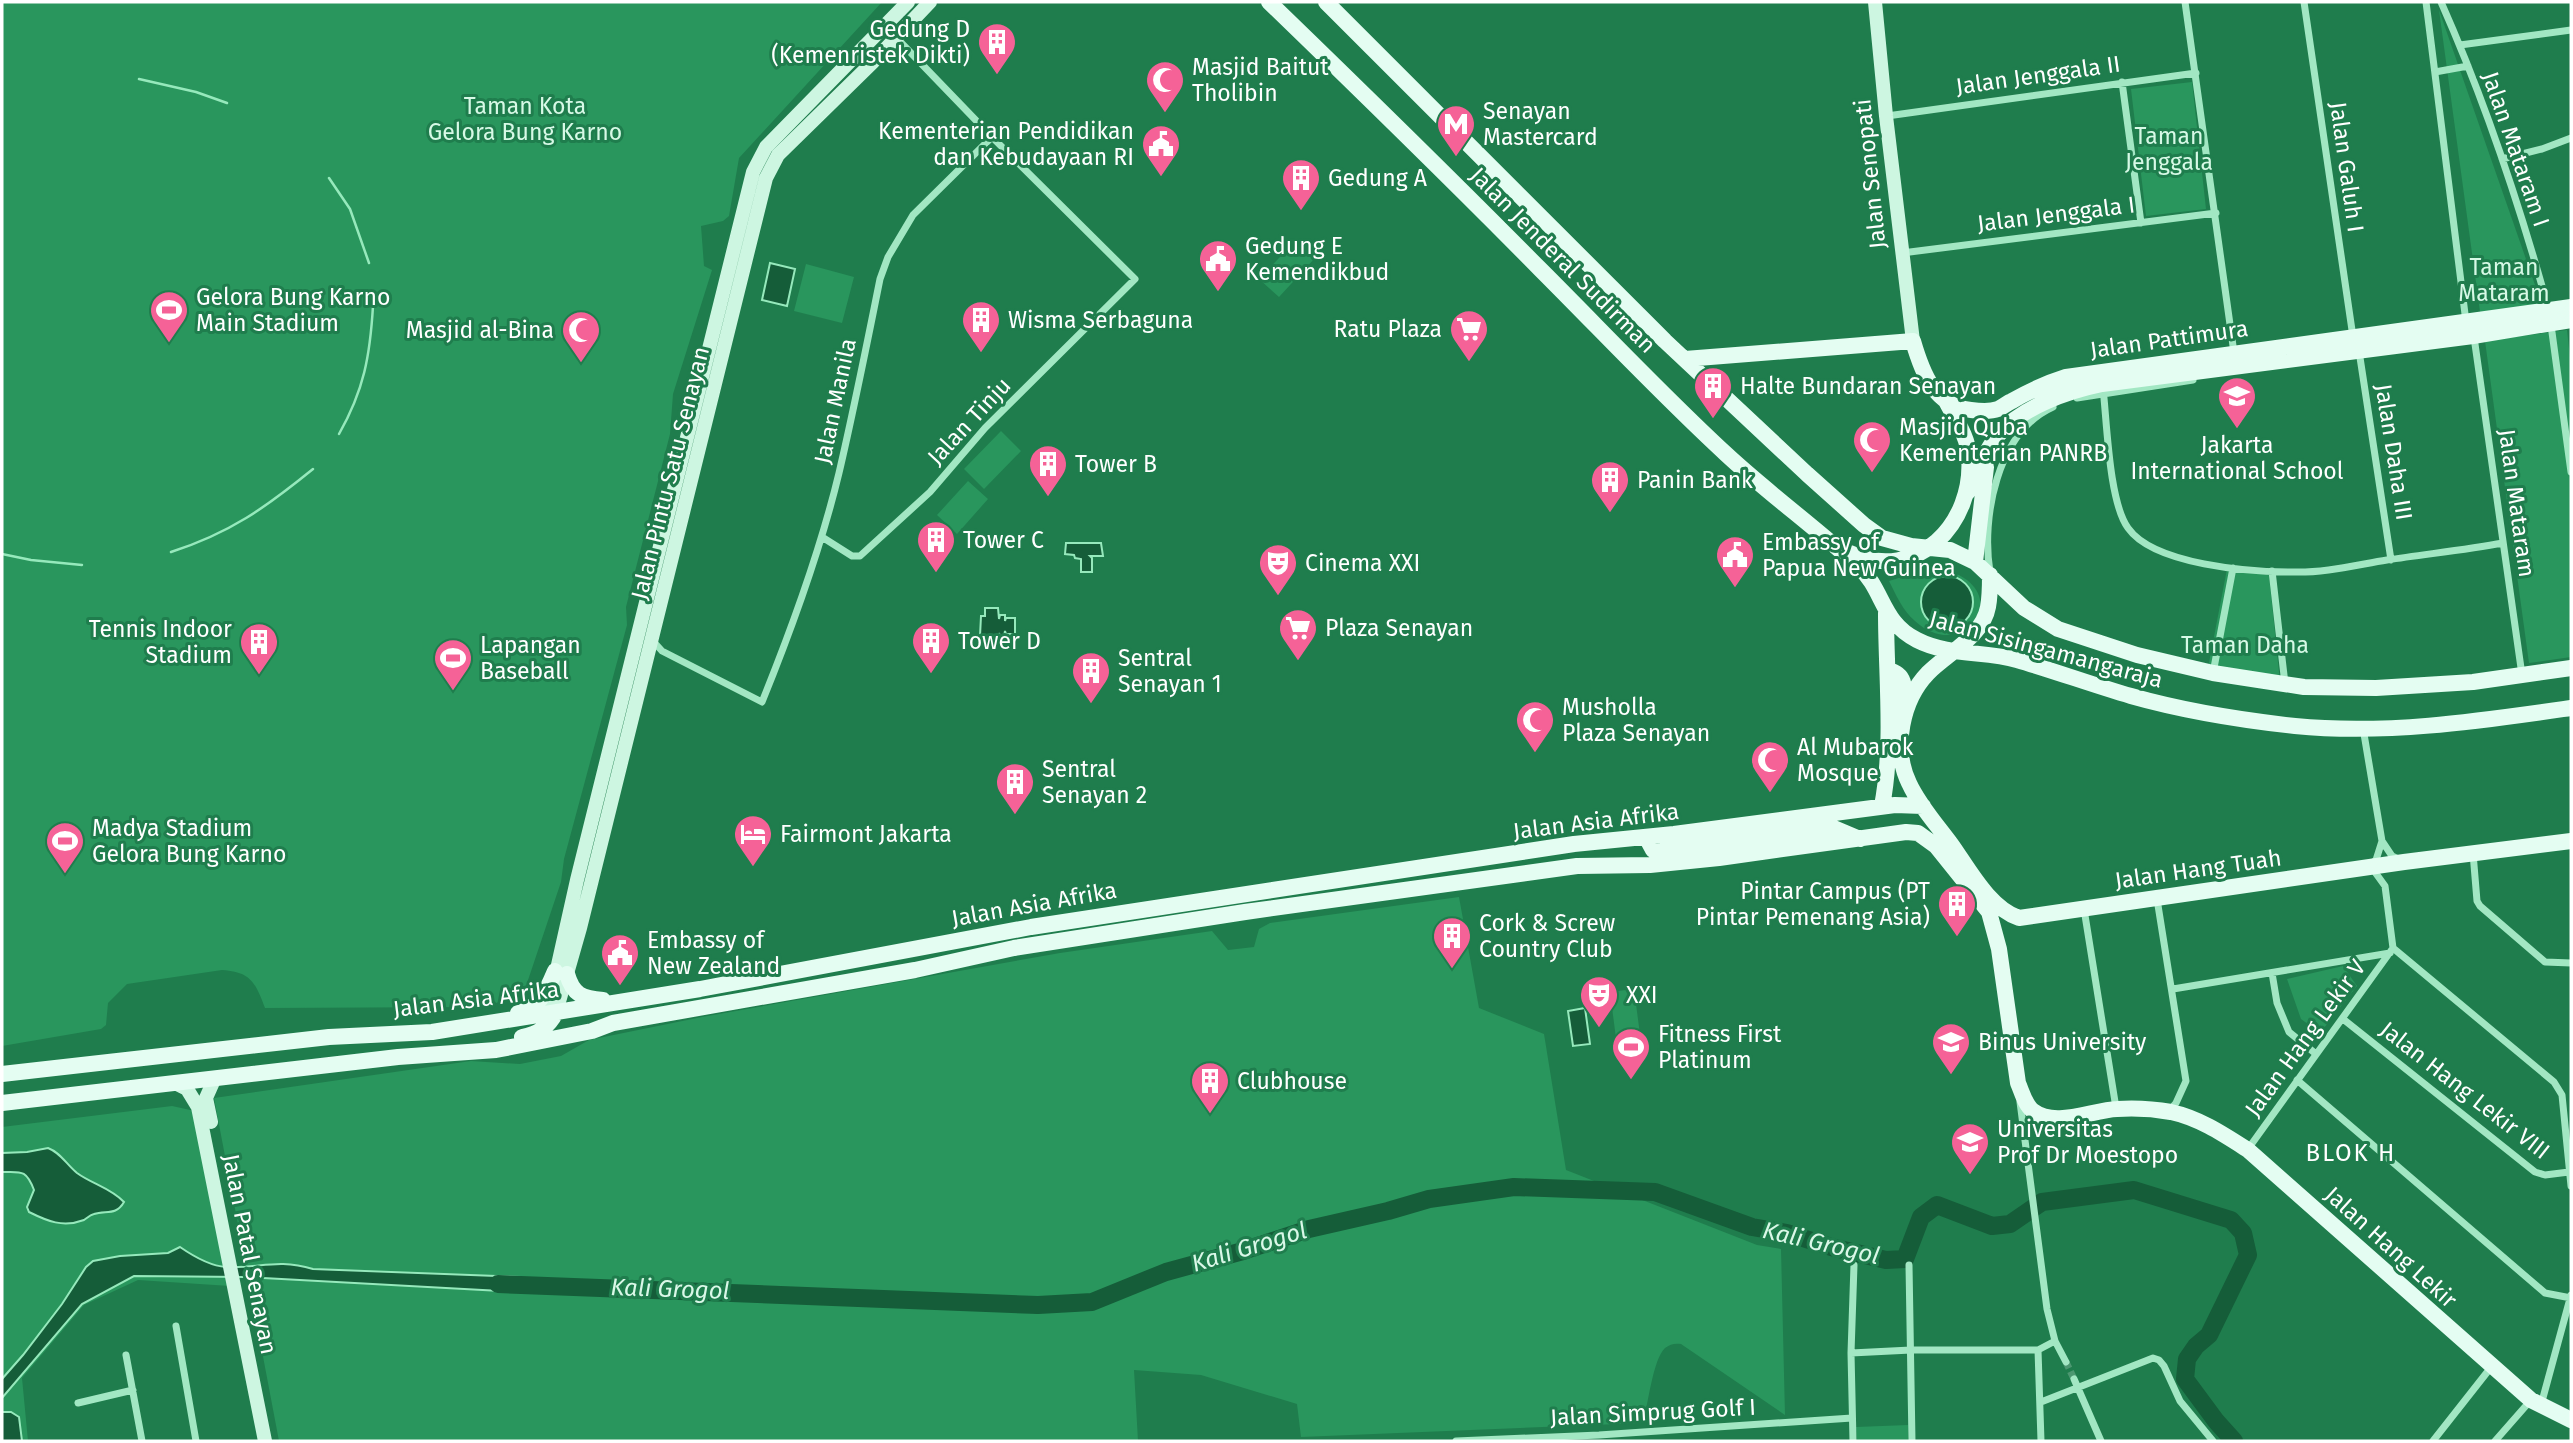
<svg xmlns="http://www.w3.org/2000/svg" width="2573" height="1443" font-family="'Fira Sans',sans-serif">
  <rect width="100%" height="100%" fill="#1f7d4d"/>
  <path fill="#29965d" d="M 2,2 L 882,2 L 739,158 L 729,216 L 723,221 L 701,226 L 704,266 L 712,270 L 673,394 L 670,434 L 626,607 L 627,625 L 564,859 L 561,882 L 523,995 L 496,1003 L 472,1007 L 265,1008 C 255,982 251,972 222,970 L 127,984 L 108,1003 L 106,1025 L 101,1029 L 2,1046 Z
    M 2439,10 L 2542,305 L 2480,312 Z
    M 2192,82 L 2206,209 L 2146,216 L 2131,89 Z
    M 1296,240 L 1315,258 L 1279,297 L 1259,279 Z
    M 806,264 L 854,277 L 842,323 L 794,311 Z
    M 2567,330 L 2571,366 L 2571,657 L 2529,663 L 2485,341 Z
    M 1001,431 L 1021,451 L 984,489 L 964,469 Z
    M 968,481 L 988,499 L 957,534 L 937,515 Z
    M 1934,567 C 2023,584 1966,668 1915,621 C 1903,611 1896,595 1889,581 Z
    M 2227,569 L 2269,575 L 2280,682 L 2207,673 Z
    M 1459,897 L 1479,1008 L 1544,1034 L 1566,1170 L 1757,1245 L 1781,1249 L 1785,1415 L 1681,1344 C 1675,1343 1670,1344 1665,1348 C 1653,1359 1648,1405 1643,1423 L 1301,1437 L 1297,1404 L 1201,1375 L 1134,1370 L 1138,1441 L 279,1441 L 214,1098 L 471,1061 L 520,1064 L 561,1056 L 589,1040 L 702,1017 L 1060,953 L 1212,931 L 1228,950 L 1254,947 L 1259,929 L 1270,923 Z
    M 2343,966 L 2357,986 L 2320,1033 L 2301,1019 L 2287,979 Z
    M 1634,989 L 1641,1042 L 1617,1046 L 1610,992 Z
    M 172,1106 L 195,1111 L 230,1286 L 138,1280 L 84,1305 L 22,1378 L 28,1441 L 2,1441 L 2,1127 Z
    M 1908,1425 L 1908,1441 L 1857,1441 L 1856,1427 Z"/>
  <path fill="#155d39" stroke="#96e9bc" stroke-width="2" d="M 770,263 L 795,269 L 787,306 L 762,300 Z
    M 1066,543 L 1101,543 L 1103,556 L 1090,556 L 1092,558 L 1092,572 L 1081,572 L 1081,559 L 1075,558 L 1074,555 L 1065,554 Z
    M1921 602a26 26 0 1 1 52 0a26 26 0 1 1-52 0Z
    M 985,608 L 998,608 L 999,619 L 1000,615 L 1005,615 L 1005,621 L 1006,618 L 1015,618 L 1015,634 L 1006,634 L 1005,631 L 1004,637 L 1000,637 L 999,633 L 998,644 L 984,644 L 984,636 L 980,636 L 981,616 L 985,616 Z
    M 1585,1008 L 1590,1044 L 1573,1046 L 1568,1011 Z
    M 48,1148 C 61,1153 66,1164 77,1173 C 92,1184 111,1188 124,1202 C 116,1216 106,1210 94,1214 C 90,1215 87,1218 84,1220 C 63,1228 47,1221 29,1212 L 27,1207 L 34,1190 C 26,1169 21,1172 2,1172 L 2,1153 L 27,1152 Z
    M 180,1247 C 193,1256 210,1266 226,1267 C 259,1269 276,1258 313,1269 L 520,1277 L 519,1292 L 245,1277 L 134,1276 L 82,1304 L 2,1398 L 2,1379 L 23,1355 L 62,1304 L 86,1267 L 93,1261 L 120,1256 L 168,1253 Z
    M 2,1412 L 11,1412 L 19,1417 L 22,1441 L 2,1441 Z"/>
  <g fill="none" stroke-linecap="round" stroke-linejoin="round">
    <path stroke="#96e9bc" stroke-width="2.5" d="M 139,79 L 196,92 L 227,103
      M 329,178 L 350,209 L 369,263
      M 339,434 C 364,390 370,356 373,306
      M 171,552 C 230,533 265,508 313,469
      M 2,554 L 31,560 L 82,565"/>
    <path stroke="#155d39" stroke-width="18" d="M 498,1284 L 1038,1305 L 1092,1302 L 1166,1272 L 1243,1251 L 1309,1229 L 1388,1211 L 1429,1199 L 1514,1187 L 1655,1192 L 1752,1227 L 1787,1233 L 1831,1247 L 1886,1260 L 1905,1259 L 1921,1217 L 1937,1205 L 1992,1226 L 2010,1224 L 2042,1202 L 2134,1190 L 2231,1220 L 2243,1233 L 2248,1255 L 2209,1335 L 2196,1346 L 2187,1359 L 2185,1379 L 2216,1421 L 2234,1441"/>
    <path stroke="#4c9771" stroke-width="7" stroke-dasharray="7 3.5" stroke-linecap="butt" d="M 2066,1362 L 2074,1379"/>
    <path stroke="#a2e7c3" stroke-width="7" d="M 2185,2 L 2234,353
      M 2304,2 L 2353,337
      M 2426,2 L 2466,322
      M 2441,2 C 2485,101 2520,206 2549,311
      M 2460,45 L 2571,30
      M 2435,72 L 2468,66
      M 2122,82 L 2141,223
      M 1887,116 L 2196,73
      M 2502,159 L 2542,149 L 2571,138
      M 1902,253 L 2216,213
      M 2551,325 L 2571,472
      M 2474,337 L 2522,675
      M 2359,351 L 2391,560
      M 2103,388 C 2107,423 2109,502 2128,528 C 2154,565 2250,572 2293,572 C 2324,573 2356,565 2387,560 C 2426,554 2465,550 2503,543
      M 2077,398 L 2193,380
      M 822,537 L 852,556 L 860,556 L 930,492 L 985,428 L 1135,279 L 992,137 L 885,26
      M 2272,571 L 2285,684
      M 1990,572 C 1981,518 1997,432 2053,407
      M 652,640 L 662,651 L 762,702 C 792,628 820,552 839,473 C 854,409 867,344 880,279 L 888,257 L 913,215 L 992,137
      M 2213,673 L 2233,568
      M 2363,728 L 2382,841 L 2392,856 L 2400,860
      M 2473,853 L 2477,901 L 2480,906 L 2545,962 L 2571,963
      M 2372,863 L 2376,860 L 2382,841
      M 2372,868 L 2385,886 L 2393,948
      M 2157,899 L 2186,1081 L 2176,1103 L 2169,1111
      M 2084,909 L 2116,1108
      M 2393,948 L 2554,1082 L 2562,1095 L 2571,1186
      M 2272,973 L 2277,1003 L 2289,1032 L 2316,1054
      M 2173,989 L 2390,953
      M 2343,1019 L 2535,1172 L 2545,1175 L 2569,1172
      M 2297,1080 L 2545,1293 L 2571,1298
      M 2020,1102 L 2047,1309 L 2055,1341 L 2066,1362
      M 2025,1139 L 2030,1132 L 2048,1121
      M 2248,1149 L 2393,948
      M 1909,1265 L 1912,1441
      M 176,1326 L 196,1441
      M 2038,1350 L 2041,1441
      M 1851,1353 L 1911,1350 L 2038,1350 L 2055,1341
      M 126,1355 L 142,1441
      M 2074,1379 L 2101,1441
      M 2041,1402 L 2153,1358 L 2159,1360 L 2164,1366 L 2180,1401 L 2213,1441
      M 78,1403 L 133,1390
      M 2541,1405 L 2571,1295
      M 1456,1441 L 1599,1435 L 1852,1418
      M 1853,1441 L 1851,1353 L 1854,1265
      M 2433,1441 L 2492,1366
      M 2495,1441 L 2531,1400"/>
    <path stroke="#cdf6e1" stroke-width="14" d="M 1875,2 L 1886,116 L 1913,341
      M 556,1012 L 580,928 L 766,178 L 778,155 L 873,62 L 930,2
      M 547,1014 L 577,880 L 753,172 L 766,147 L 908,2
      M 177,1084 L 187,1089 L 198,1107 L 265,1441
      M 211,1122 L 206,1098 L 214,1080"/>
    <path stroke="#e4fdf2" stroke-width="16" d="M 1269,2 C 1360,90 1451,179 1540,269 C 1602,331 1662,395 1726,454 C 1768,493 1816,528 1859,567 C 1884,590 1881,622 1917,640 C 1948,656 1985,651 2017,660 C 2055,671 2093,685 2131,696 C 2184,711 2240,720 2295,726 C 2387,735 2480,721 2571,708
      M 1326,2 L 1665,341 L 1807,474 L 1864,525 L 1882,538 L 1911,546 L 1950,550 L 1975,562 L 2024,608 L 2058,629 L 2137,655 L 2213,673 L 2304,687 L 2376,688 L 2473,682 L 2571,668
      M 1685,359 L 1913,341 C 1922,372 1934,406 1971,410 C 1979,411 1990,412 1998,409 C 2003,407 2007,403 2012,401 C 2029,391 2047,383 2066,377 L 2571,307
      M 1967,493 C 1977,474 1985,450 1999,434 C 2022,407 2068,391 2102,384 L 2473,336 L 2571,320
      M 1850,553 C 1917,584 1975,523 1969,456 C 1968,436 1955,419 1946,401
      M 1975,562 L 1986,467
      M 1990,575 C 1990,585 1990,597 1988,607 C 1983,636 1948,653 1928,673 C 1902,700 1892,748 1909,783 C 1919,805 1937,825 1951,844 C 1969,869 1989,908 2019,918 L 2404,862 L 2571,841
      M 1888,670 C 1910,675 1903,693 1902,711
      M 1882,806 C 1894,743 1886,677 1886,613
      M 1646,837 L 1653,850 L 1658,852 L 1834,828 L 1860,839
      M 567,974 C 573,995 582,998 603,1000
      M 518,1013 C 540,1008 547,990 555,971
      M 522,1037 C 538,1034 549,1027 556,1012
      M 2,1074 L 329,1037 L 432,1032 L 700,989 L 1031,927 L 1574,844 L 1674,834 L 1895,805 L 1923,806
      M 2,1103 L 398,1057 L 496,1050 L 592,1031 L 613,1023 L 915,970 L 1014,948 L 1245,912 L 1577,866 L 1650,865 L 1719,858 L 1906,832 L 1918,833 L 1936,846 L 1989,912 L 1999,949 L 2018,1083 C 2022,1092 2025,1105 2033,1111 C 2055,1128 2092,1110 2117,1109 C 2133,1108 2154,1109 2171,1112 C 2199,1118 2223,1134 2248,1150 L 2531,1400 L 2571,1420"/>
  </g>
  <defs>
    <symbol id="building-pin" viewBox="-11 -11 22 30"><path d="M0 17L-7.5 6A9.5 9.5 0 1 1 7.5 6Z" fill="#f56297" stroke="#1f7d4d"/><path d="M-4-6H4V6H1V3H-1V6H-4ZM-2.5-4.3h1.7v1.8h-1.7ZM.8-4.3h1.7v1.8H.8ZM-2.5-1h1.7V.8h-1.7ZM.8-1h1.7V.8H.8Z" fill="#fff"/></symbol>
    <symbol id="mosque-pin" viewBox="-11 -11 22 30"><path d="M0 17L-7.5 6A9.5 9.5 0 1 1 7.5 6Z" fill="#f56297" stroke="#1f7d4d"/><path d="M3.5-4.9A6 6 0 1 0 3.5 4.9A5 5 0 1 1 3.5-4.9Z" fill="#fff"/></symbol>
    <symbol id="metro-pin" viewBox="-11 -11 22 30"><path d="M0 17L-7.5 6A9.5 9.5 0 1 1 7.5 6Z" fill="#f56297" stroke="#1f7d4d"/><path d="M-5.5 5V-5H-3L0 0L3-5H5.5V5H3V-.5L0 4L-3-.5V5Z" fill="#fff"/></symbol>
    <symbol id="civic-pin" viewBox="-11 -11 22 30"><path d="M0 17L-7.5 6A9.5 9.5 0 1 1 7.5 6Z" fill="#f56297" stroke="#1f7d4d"/><path d="M-.6-6.5H3V-4.5H.6V-3L4-1V1h2V6H-6V1h2V-1L-.6-3ZM-1.2 2.5V6h2.4V2.5Z" fill="#fff"/></symbol>
    <symbol id="stadium-pin" viewBox="-11 -11 22 30"><path d="M0 17L-7.5 6A9.5 9.5 0 1 1 7.5 6Z" fill="#f56297" stroke="#1f7d4d"/><path d="M0-5a6.5 5 0 1 0 0 10a6.5 5 0 1 0 0-10ZM-3.5-1.8h7v3.6h-7Z" fill="#fff"/></symbol>
    <symbol id="supermarket-pin" viewBox="-11 -11 22 30"><path d="M0 17L-7.5 6A9.5 9.5 0 1 1 7.5 6Z" fill="#f56297" stroke="#1f7d4d"/><path d="M-6-5.5h2.5l.6 2H6L4.5 2H-2.5L-4.4-4H-6ZM-1.5 3.2a1.3 1.3 0 1 0 .1 0ZM3 3.2a1.3 1.3 0 1 0 .1 0Z" fill="#fff"/></symbol>
    <symbol id="school-pin" viewBox="-11 -11 22 30"><path d="M0 17L-7.5 6A9.5 9.5 0 1 1 7.5 6Z" fill="#f56297" stroke="#1f7d4d"/><path d="M0-5L7-2L0 1L-7-2ZM-4 1L0 2.5L4 1V4Q0 6-4 4Z" fill="#fff"/></symbol>
    <symbol id="theatre-pin" viewBox="-11 -11 22 30"><path d="M0 17L-7.5 6A9.5 9.5 0 1 1 7.5 6Z" fill="#f56297" stroke="#1f7d4d"/><path d="M-5-5.5Q0-4 5-5.5V0Q5 5 0 6Q-5 5-5 0ZM-3.3-2.5H-1v1.5H-3.3ZM1-2.5H3.3v1.5H1ZM-2.8 1Q0 5.5 2.8 1Z" fill="#fff"/></symbol>
    <symbol id="hotel-pin" viewBox="-11 -11 22 30"><path d="M0 17L-7.5 6A9.5 9.5 0 1 1 7.5 6Z" fill="#f56297" stroke="#1f7d4d"/><path d="M-6-4.5h1.5V1H6V5H4.5V3h-9V5H-6ZM-4 0a1.8 1.8 0 1 1 3.6 0ZM.5 0V-2.5h3Q6-2.5 6 0Z" fill="#fff"/></symbol>
    <symbol id="university-pin" viewBox="-11 -11 22 30"><path d="M0 17L-7.5 6A9.5 9.5 0 1 1 7.5 6Z" fill="#f56297" stroke="#1f7d4d"/><path d="M0-5L7-2L0 1L-7-2ZM-4 1L0 2.5L4 1V4Q0 6-4 4Z" fill="#fff"/></symbol>
  </defs>
  <g fill-rule="evenodd">
    <use href="#building-pin" x="975" y="20" width="44" height="60"/>
    <use href="#mosque-pin" x="1143" y="58" width="44" height="60"/>
    <use href="#metro-pin" x="1434" y="102" width="44" height="60"/>
    <use href="#civic-pin" x="1139" y="122" width="44" height="60"/>
    <use href="#building-pin" x="1279" y="156" width="44" height="60"/>
    <use href="#civic-pin" x="1196" y="237" width="44" height="60"/>
    <use href="#stadium-pin" x="147" y="288" width="44" height="60"/>
    <use href="#building-pin" x="959" y="298" width="44" height="60"/>
    <use href="#supermarket-pin" x="1447" y="307" width="44" height="60"/>
    <use href="#mosque-pin" x="559" y="308" width="44" height="60"/>
    <use href="#building-pin" x="1691" y="364" width="44" height="60"/>
    <use href="#school-pin" x="2215" y="374" width="44" height="60"/>
    <use href="#mosque-pin" x="1850" y="418" width="44" height="60"/>
    <use href="#building-pin" x="1026" y="442" width="44" height="60"/>
    <use href="#building-pin" x="1588" y="458" width="44" height="60"/>
    <use href="#building-pin" x="914" y="518" width="44" height="60"/>
    <use href="#civic-pin" x="1713" y="533" width="44" height="60"/>
    <use href="#theatre-pin" x="1256" y="541" width="44" height="60"/>
    <use href="#supermarket-pin" x="1276" y="606" width="44" height="60"/>
    <use href="#building-pin" x="909" y="619" width="44" height="60"/>
    <use href="#building-pin" x="237" y="620" width="44" height="60"/>
    <use href="#stadium-pin" x="431" y="636" width="44" height="60"/>
    <use href="#building-pin" x="1069" y="649" width="44" height="60"/>
    <use href="#mosque-pin" x="1513" y="698" width="44" height="60"/>
    <use href="#mosque-pin" x="1748" y="738" width="44" height="60"/>
    <use href="#building-pin" x="993" y="760" width="44" height="60"/>
    <use href="#hotel-pin" x="731" y="812" width="44" height="60"/>
    <use href="#stadium-pin" x="43" y="819" width="44" height="60"/>
    <use href="#building-pin" x="1935" y="882" width="44" height="60"/>
    <use href="#building-pin" x="1430" y="914" width="44" height="60"/>
    <use href="#civic-pin" x="598" y="931" width="44" height="60"/>
    <use href="#theatre-pin" x="1577" y="973" width="44" height="60"/>
    <use href="#university-pin" x="1929" y="1020" width="44" height="60"/>
    <use href="#stadium-pin" x="1609" y="1025" width="44" height="60"/>
    <use href="#building-pin" x="1188" y="1059" width="44" height="60"/>
    <use href="#university-pin" x="1948" y="1120" width="44" height="60"/>
  </g>
  <g text-anchor="middle" dominant-baseline="central" stroke-width="6" stroke-linejoin="round" paint-order="stroke">
    <g font-size="23" fill="#fff" stroke="#1f7d4d" text-anchor="start">
      <text x="970" y="29" text-anchor="end">Gedung D<tspan x="970" dy="26">(Kemenristek Dikti)</tspan></text>
      <text x="1192" y="67">Masjid Baitut<tspan x="1192" dy="26">Tholibin</tspan></text>
      <text x="1483" y="111">Senayan<tspan x="1483" dy="26">Mastercard</tspan></text>
      <text x="1134" y="131" text-anchor="end">Kementerian Pendidikan<tspan x="1134" dy="26">dan Kebudayaan RI</tspan></text>
      <text x="1328" y="178">Gedung A</text>
      <text x="1245" y="246">Gedung E<tspan x="1245" dy="26">Kemendikbud</tspan></text>
      <text x="196" y="297">Gelora Bung Karno<tspan x="196" dy="26">Main Stadium</tspan></text>
      <text x="1008" y="320">Wisma Serbaguna</text>
      <text x="1442" y="329" text-anchor="end">Ratu Plaza</text>
      <text x="554" y="330" text-anchor="end">Masjid al-Bina</text>
      <text x="1740" y="386">Halte Bundaran Senayan</text>
      <text x="1899" y="427">Masjid Quba<tspan x="1899" dy="26">Kementerian PANRB</tspan></text>
      <text x="2237" y="445" text-anchor="middle">Jakarta<tspan x="2237" dy="26">International School</tspan></text>
      <text x="1075" y="464">Tower B</text>
      <text x="1637" y="480">Panin Bank</text>
      <text x="963" y="540">Tower C</text>
      <text x="1762" y="542">Embassy of<tspan x="1762" dy="26">Papua New Guinea</tspan></text>
      <text x="1305" y="563">Cinema XXI</text>
      <text x="1325" y="628">Plaza Senayan</text>
      <text x="232" y="629" text-anchor="end">Tennis Indoor<tspan x="232" dy="26">Stadium</tspan></text>
      <text x="958" y="641">Tower D</text>
      <text x="480" y="645">Lapangan<tspan x="480" dy="26">Baseball</tspan></text>
      <text x="1118" y="658">Sentral<tspan x="1118" dy="26">Senayan 1</tspan></text>
      <text x="1562" y="707">Musholla<tspan x="1562" dy="26">Plaza Senayan</tspan></text>
      <text x="1797" y="747">Al Mubarok<tspan x="1797" dy="26">Mosque</tspan></text>
      <text x="1042" y="769">Sentral<tspan x="1042" dy="26">Senayan 2</tspan></text>
      <text x="92" y="828">Madya Stadium<tspan x="92" dy="26">Gelora Bung Karno</tspan></text>
      <text x="780" y="834">Fairmont Jakarta</text>
      <text x="1930" y="891" text-anchor="end">Pintar Campus (PT<tspan x="1930" dy="26">Pintar Pemenang Asia)</tspan></text>
      <text x="1479" y="923">Cork &amp; Screw<tspan x="1479" dy="26">Country Club</tspan></text>
      <text x="647" y="940">Embassy of<tspan x="647" dy="26">New Zealand</tspan></text>
      <text x="1626" y="995">XXI</text>
      <text x="1658" y="1034">Fitness First<tspan x="1658" dy="26">Platinum</tspan></text>
      <text x="1978" y="1042">Binus University</text>
      <text x="1237" y="1081">Clubhouse</text>
      <text x="1997" y="1129">Universitas<tspan x="1997" dy="26">Prof Dr Moestopo</tspan></text>
    </g>
    <g font-size="23" fill="#fff" stroke="#1f7d4d">
      <text transform="translate(2038 75) rotate(-8)">Jalan Jenggala II</text>
      <text transform="translate(2516 149) rotate(71)">Jalan Mataram I</text>
      <text transform="translate(2347 167) rotate(82)">Jalan Galuh I</text>
      <text transform="translate(1870 174) rotate(-96)">Jalan Senopati</text>
      <text transform="translate(2056 214) rotate(-7)">Jalan Jenggala I</text>
      <text transform="translate(1563 260) rotate(45)">Jalan Jenderal Sudirman</text>
      <text transform="translate(2169 339) rotate(-8)">Jalan Pattimura</text>
      <text transform="translate(835 401) rotate(-78)">Jalan Manila</text>
      <text transform="translate(969 421) rotate(-47)">Jalan Tinju</text>
      <text transform="translate(2394 452) rotate(81)">Jalan Daha III</text>
      <text transform="translate(670 473) rotate(-76)">Jalan Pintu Satu Senayan</text>
      <text transform="translate(2517 503) rotate(82)">Jalan Mataram</text>
      <text transform="translate(2046 649) rotate(15)">Jalan Sisingamangaraja</text>
      <text transform="translate(1596 821) rotate(-7)">Jalan Asia Afrika</text>
      <text transform="translate(2198 869) rotate(-8)">Jalan Hang Tuah</text>
      <text transform="translate(1034 904) rotate(-10)">Jalan Asia Afrika</text>
      <text transform="translate(476 999) rotate(-7)">Jalan Asia Afrika</text>
      <text transform="translate(2305 1038) rotate(-54)">Jalan Hang Lekir V</text>
      <text transform="translate(2465 1090) rotate(38)">Jalan Hang Lekir VIII</text>
      <text transform="translate(2391 1247) rotate(42)">Jalan Hang Lekir</text>
      <text transform="translate(250 1254) rotate(79)">Jalan Patal Senayan</text>
      <text transform="translate(1653 1412) rotate(-3)">Jalan Simprug Golf I</text>
    </g>
    <g font-size="23" fill="#d7f9e6" stroke="#1f7d4d">
      <text x="525" y="106">Taman Kota<tspan x="525" dy="26">Gelora Bung Karno</tspan></text>
      <text x="2169" y="136">Taman<tspan x="2169" dy="26">Jenggala</tspan></text>
      <text x="2504" y="267">Taman<tspan x="2504" dy="26">Mataram</tspan></text>
      <text x="2245" y="645">Taman Daha</text>
    </g>
    <g font-size="24" letter-spacing="2" fill="#fff" stroke="#1f7d4d">
      <text x="2351" y="1153">BLOK H</text>
    </g>
    <g font-size="24" font-style="italic" fill="#daf8e8" stroke="#1f7d4d">
      <text transform="translate(1821 1243) rotate(13)">Kali Grogol</text>
      <text transform="translate(1249 1247) rotate(-17)">Kali Grogol</text>
      <text transform="translate(670 1289) rotate(2)">Kali Grogol</text>
    </g>
  </g>
  <rect width="2573" height="1443" fill="none" stroke="#ffffff" stroke-width="7"/>
</svg>
